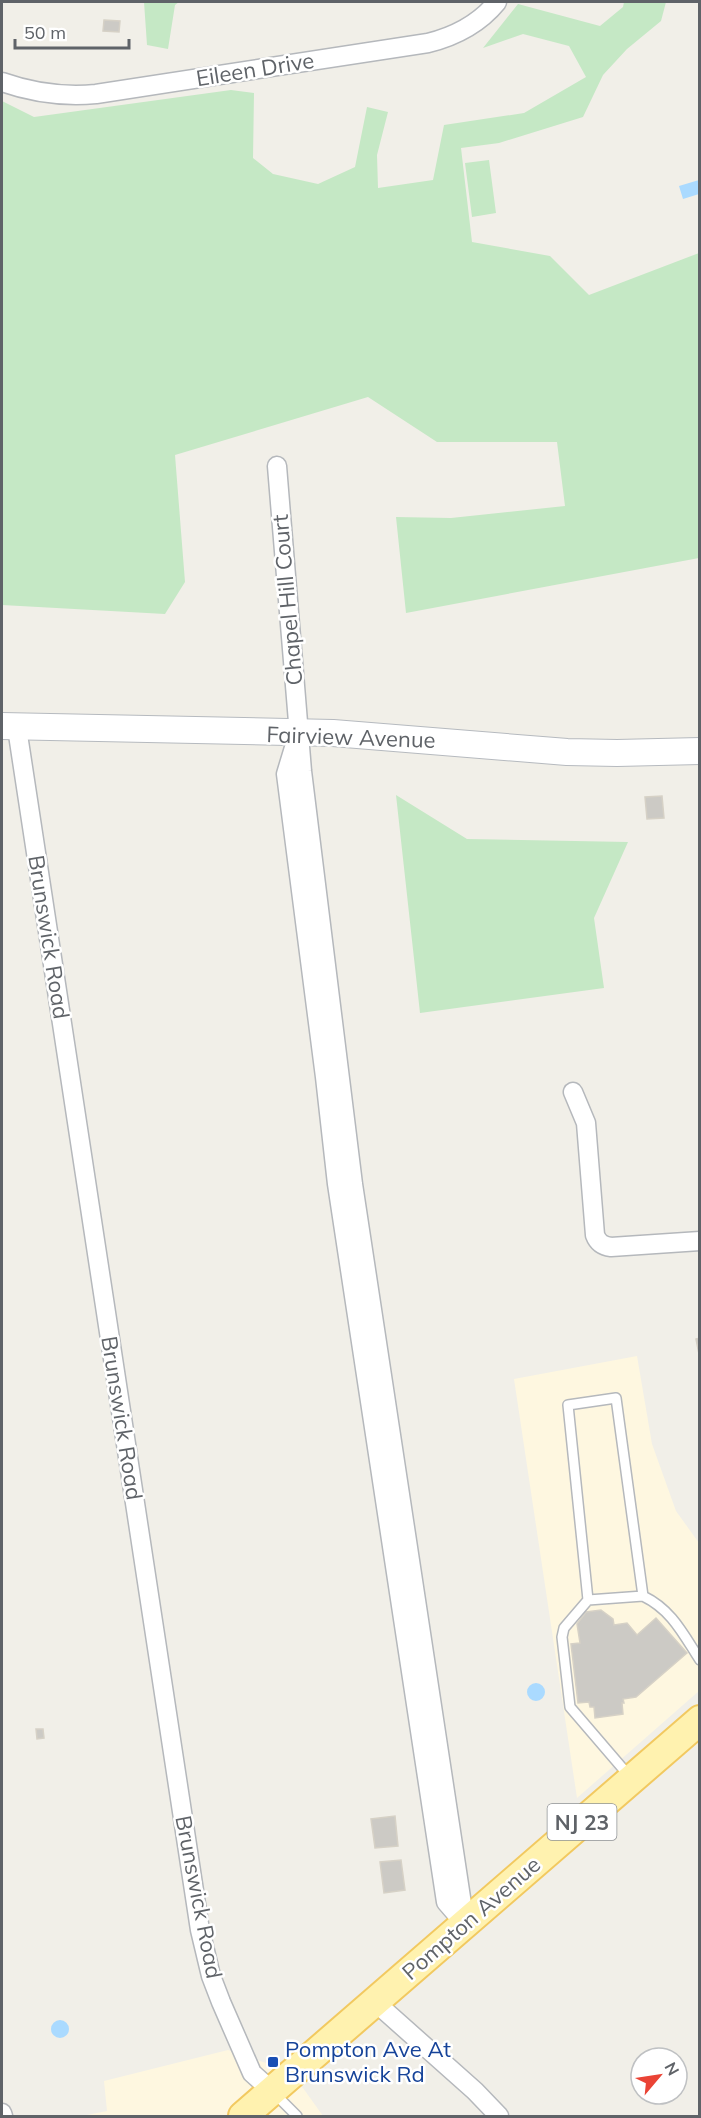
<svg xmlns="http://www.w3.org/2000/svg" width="701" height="2118" font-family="Mulish,sans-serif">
  <rect width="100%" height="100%" fill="#f1efe8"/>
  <path fill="#fef7e0" d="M 637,1356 L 652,1444 L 676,1511 L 699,1543 L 699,1691 L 577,1798 L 514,1379 Z
    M 228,2050 L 269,2064 L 303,2088 L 323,2116 L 82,2116 L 107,2111 L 104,2081 Z"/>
  <path fill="#c5e8c5" d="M 144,2 L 179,2 L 175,5 L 168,49 L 147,45 Z
    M 624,2 L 666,2 L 661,21 L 627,49 L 603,75 L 583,117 L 499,143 L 461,148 L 472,242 L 550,256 L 589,295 L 699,253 L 699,558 L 406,613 L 396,517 L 451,518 L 565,506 L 557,442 L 437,442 L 368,397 L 175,455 L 185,582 L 165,614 L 2,605 L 2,101 L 34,117 L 231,90 L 254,93 L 253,158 L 273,174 L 318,184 L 355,167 L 367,107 L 388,112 L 377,155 L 378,188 L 433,180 L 444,125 L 524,113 L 586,77 L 569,46 L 523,34 L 483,48 L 518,4 L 600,26 L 623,7 Z
    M 489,160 L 496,213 L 472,217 L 465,163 Z
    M 396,795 L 467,839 L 628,842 L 594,918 L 604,988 L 420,1013 Z"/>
  <path fill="#aadaff" d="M 699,180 L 699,194 L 683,199 L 679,186 Z
    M527 1692a9 9 0 1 1 18 0a9 9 0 1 1-18 0Z
    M51 2029a9 9 0 1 1 18 0a9 9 0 1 1-18 0Z"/>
  <path fill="#cccac5" stroke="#d6d1c6" stroke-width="1.5" d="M 104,20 L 120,21 L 119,32 L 103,31 Z
    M 662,796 L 664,818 L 647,819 L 645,797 Z
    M 700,1338 L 700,1359 L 696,1339 Z
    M 601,1610 L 613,1619 L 614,1625 L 627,1623 L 637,1635 L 656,1618 L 687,1653 L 636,1697 L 623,1699 L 624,1703 L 622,1703 L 623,1714 L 595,1718 L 594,1707 L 590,1707 L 589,1702 L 578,1703 L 571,1644 L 580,1643 L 577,1624 L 586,1612 Z
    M 36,1729 L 43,1729 L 44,1738 L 37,1739 Z
    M 395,1816 L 398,1846 L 375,1848 L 371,1819 Z
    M 401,1860 L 405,1890 L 384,1893 L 380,1862 Z"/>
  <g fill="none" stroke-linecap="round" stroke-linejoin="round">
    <defs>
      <path id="lane" d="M 588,1600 L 643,1596
        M 630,1777 L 570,1707 L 562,1637 L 564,1628 L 588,1600 L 568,1405 L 616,1398 L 643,1596 C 672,1610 683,1634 700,1660
        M 274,2093 L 297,2116"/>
      <path id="street" d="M 2,82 C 33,93 63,97 96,94 L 428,43 C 456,36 479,24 497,2
        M 277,466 L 302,771 L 353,1184 L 465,1924
        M 17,728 L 200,1930 L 211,1976 L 221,2002 L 252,2073 L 272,2091
        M 296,741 L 286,774 L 325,1077 L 337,1184 L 446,1902 L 465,1924
        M 573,1092 L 586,1123 L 595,1235 C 598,1243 603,1246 611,1247 L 700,1241
        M 375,2002 L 475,2091 L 499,2116
        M 2,2113 L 3,2116"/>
      <path id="secondary" d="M 2,726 L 333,733 L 567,752 L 617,753 L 700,751"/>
      <path id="primary" d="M 243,2116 L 700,1720"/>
    </defs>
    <use href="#lane" stroke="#b5b8bc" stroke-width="12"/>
    <use href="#street" stroke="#b5b8bc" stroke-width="21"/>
    <use href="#secondary" stroke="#b6babf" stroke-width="28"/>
    <use href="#primary" stroke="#f2c960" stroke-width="32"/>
    <use href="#lane" stroke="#fff" stroke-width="9"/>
    <use href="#street" stroke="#fff" stroke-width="18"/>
    <use href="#secondary" stroke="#fff" stroke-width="26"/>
    <use href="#primary" stroke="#fff2af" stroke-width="28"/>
  </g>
  <rect fill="#1a4fb4" stroke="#fff" stroke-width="2" x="267" y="2056" width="12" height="12" rx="3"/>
  <g text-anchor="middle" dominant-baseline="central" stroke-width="5" stroke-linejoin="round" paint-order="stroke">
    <rect fill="#fff" stroke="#8f9295" stroke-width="1.5" x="547.5" y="1804" width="69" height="36" rx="4.5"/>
    <g font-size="21" font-weight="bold" fill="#5f6368">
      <text x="582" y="1822">NJ 23</text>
    </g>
    <g font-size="22" fill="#5f6368" stroke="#fff">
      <text transform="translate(255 69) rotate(-9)">Eileen Drive</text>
      <text transform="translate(287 600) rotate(-95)">Chapel Hill Court</text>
      <text transform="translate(351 737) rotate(2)">Fairview Avenue</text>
      <text transform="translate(49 937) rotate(81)">Brunswick Road</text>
      <text transform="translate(122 1418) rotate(81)">Brunswick Road</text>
      <text transform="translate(199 1897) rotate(79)">Brunswick Road</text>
      <text transform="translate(471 1918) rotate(-41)">Pompton Avenue</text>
    </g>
    <g font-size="22" fill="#164399" stroke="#fff" text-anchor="start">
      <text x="285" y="2049">Pompton Ave At<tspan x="285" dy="25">Brunswick Rd</tspan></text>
    </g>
  </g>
  <rect width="701" height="2118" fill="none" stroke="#5f6368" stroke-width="6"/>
  <g transform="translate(659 2076) rotate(61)"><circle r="28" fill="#ffffff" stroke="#bfc1c3" stroke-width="1.5"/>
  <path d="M0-4.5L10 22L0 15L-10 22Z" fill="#ea4335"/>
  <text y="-9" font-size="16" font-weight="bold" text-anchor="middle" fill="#5f6368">N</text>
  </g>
  <path d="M15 39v9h114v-9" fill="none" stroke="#5f6368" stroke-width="3"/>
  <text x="24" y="39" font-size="18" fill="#5f6368" stroke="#ffffff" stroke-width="4.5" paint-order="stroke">50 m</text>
</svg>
